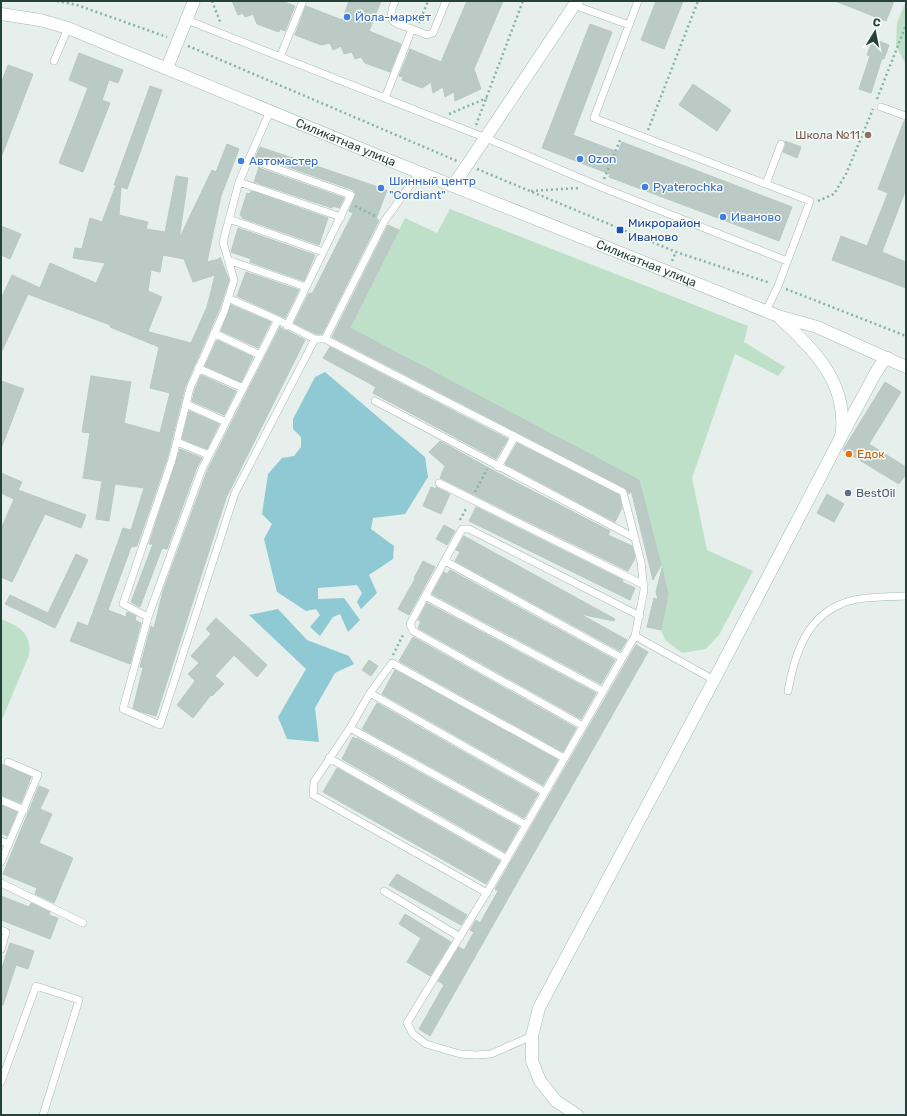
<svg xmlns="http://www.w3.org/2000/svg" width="907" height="1116" font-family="Rubik,sans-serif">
  <rect width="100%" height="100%" fill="#e6efeb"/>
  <path fill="#bfe0c8" d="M 906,1 L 906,65 L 896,46 L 897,23 Z
    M 450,209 L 748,326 L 744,342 L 785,367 L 778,376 L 735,354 L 692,478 L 707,550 L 753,571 L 719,635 L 706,649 L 682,653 L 665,640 L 661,630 L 668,594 L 639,480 L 350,328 L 405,218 L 437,233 Z
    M 1,619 C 19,626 32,633 29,655 L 1,722 Z"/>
  <path fill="#8ec9d4" d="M 325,372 L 425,457 L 428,477 L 405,514 L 373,518 L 371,529 L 394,546 L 393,559 L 369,575 L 377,593 L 361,609 L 357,602 L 362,593 L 357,585 L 318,588 L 318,599 L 344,598 L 360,620 L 348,632 L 340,614 L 333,617 L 320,636 L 310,627 L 320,615 L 316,609 L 306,611 L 277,592 L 264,539 L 272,524 L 262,514 L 268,474 L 282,458 L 294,456 L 301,447 L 301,437 L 293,429 L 293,419 L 315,377 Z
    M 278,609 L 307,640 L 349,656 L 354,664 L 335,673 L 315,708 L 319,742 L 287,739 L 278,717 L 306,669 L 249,615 Z"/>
  <path fill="#bbcac4" stroke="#b8c9c2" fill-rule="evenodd" d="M 232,1 L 282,1 L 295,6 L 285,31 L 280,29 L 279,32 L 257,24 L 253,14 L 245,17 L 243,13 L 238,15 Z
    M 349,1 L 381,1 L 369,31 L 401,44 L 390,72 L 365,63 L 361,57 L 355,59 L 352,52 L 344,54 L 341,46 L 333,50 L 330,43 L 321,45 L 295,35 L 306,6 L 342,20 Z
    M 467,1 L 503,1 L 474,69 L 481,89 L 455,101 L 454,92 L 445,97 L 443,87 L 433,93 L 431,82 L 422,88 L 402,80 L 403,77 L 399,76 L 410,49 L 441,62 Z
    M 656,1 L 683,1 L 664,49 L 641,40 Z
    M 835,1 L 894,1 L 886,21 Z
    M 590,24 L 612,32 L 573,135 L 618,152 L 622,142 L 792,207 L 779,241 L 609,177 L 610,174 L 542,148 Z
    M 873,39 L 889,45 L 884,59 L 882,58 L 871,93 L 859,89 L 870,56 L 867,55 Z
    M 79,53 L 123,70 L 118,83 L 109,80 L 102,100 L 110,103 L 83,172 L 59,163 L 88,88 L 69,80 Z
    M 8,65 L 33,74 L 2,155 L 1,84 Z
    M 693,84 L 731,110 L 717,131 L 679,105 Z
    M 150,86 L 162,90 L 127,189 L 121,187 L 119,215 L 148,222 L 146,229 L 165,232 L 176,176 L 188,178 L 179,239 L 212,170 L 216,172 L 227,144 L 239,149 L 221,196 L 207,262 L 219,259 L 220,257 L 229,280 L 219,310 L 185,387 L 167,459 L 137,546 L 131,547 L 108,610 L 126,617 L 127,612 L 136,616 L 135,620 L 141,623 L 130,664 L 70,641 L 78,622 L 88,626 L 123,528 L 131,530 L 144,488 L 115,484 L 109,521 L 96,519 L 102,481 L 83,478 L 90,433 L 82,432 L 91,376 L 131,382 L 124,423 L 160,433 L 170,393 L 150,388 L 159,347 L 110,327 L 110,325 L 28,294 L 1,353 L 1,299 L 12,275 L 40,288 L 50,263 L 96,283 L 105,263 L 73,258 L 75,248 L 82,249 L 90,218 L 102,222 L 116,185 L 114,185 ZM 163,255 L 184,259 L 193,282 L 215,275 L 207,307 L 191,343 L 149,332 L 149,331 L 148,331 L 162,297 L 148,291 L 151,270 L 160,272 Z
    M 904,121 L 906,121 L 906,189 L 882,252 L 906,262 L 906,288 L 832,260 L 841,236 L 867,246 L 888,193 L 878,189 Z
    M 785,141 L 801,147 L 797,158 L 783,152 L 786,145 Z
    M 260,147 L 387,190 L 376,219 L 379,220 L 322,334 L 316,334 L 294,323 L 309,293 L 312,294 L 353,213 L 349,211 L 356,194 L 353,190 L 263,158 L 255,158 Z
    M 259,167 L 259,168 L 344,198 L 339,208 L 332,206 L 332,208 L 254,182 Z
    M 251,191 L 328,218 L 319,245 L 242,218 L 242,216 L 240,215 L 247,193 L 250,194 Z
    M 388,225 L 399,230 L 350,328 L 639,480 L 661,565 L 653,580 L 631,490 L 629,494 L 625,488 L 332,337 Z
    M 1,226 L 21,234 L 10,259 L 1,255 Z
    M 238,228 L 315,255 L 304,281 L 250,262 L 251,259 L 231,252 Z
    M 246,272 L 299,290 L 285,318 L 237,296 Z
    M 231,305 L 271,322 L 258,348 L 221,331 Z
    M 280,327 L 284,330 L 288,331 L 305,340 L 226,498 L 156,716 L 139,711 L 133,708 L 143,668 L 140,667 L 151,626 L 154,628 L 163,591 L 207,471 Z
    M 217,340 L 253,357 L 241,382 L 205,366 Z
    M 330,347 L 508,439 L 496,459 L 373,393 L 376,387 L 323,358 Z
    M 201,375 L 236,391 L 224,415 L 192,401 L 195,390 Z
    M 1,381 L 24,389 L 2,446 L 1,446 Z
    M 885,382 L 901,392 L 869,444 L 906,467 L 906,474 L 899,484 L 843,450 Z
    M 189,411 L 219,424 L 207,449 L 182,439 Z
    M 440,441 L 496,472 L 610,531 L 608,535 L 632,546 L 635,558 L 628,571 L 440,478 L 445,466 L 429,452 Z
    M 517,443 L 619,495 L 622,508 L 615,522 L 505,464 Z
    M 180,449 L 202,458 L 197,467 L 167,549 L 162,548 L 140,607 L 131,602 L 153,544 L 149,544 Z
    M 1,473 L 22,482 L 18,490 L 86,515 L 81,528 L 45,514 L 12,582 L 1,577 L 1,529 L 14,499 L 1,493 Z
    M 431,487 L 436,489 L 436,487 L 450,494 L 441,514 L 423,506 Z
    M 827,494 L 844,504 L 834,522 L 817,513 Z
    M 476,507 L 623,580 L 622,582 L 635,588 L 630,600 L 469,521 Z
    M 444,525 L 455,531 L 447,545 L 436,539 Z
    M 464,536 L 615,619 L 614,621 L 580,614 L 627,640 L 620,651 L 455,561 L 460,552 L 456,550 Z
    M 76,554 L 88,560 L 55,628 L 5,604 L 10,595 L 48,613 Z
    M 423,561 L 435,567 L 409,615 L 398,609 L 415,579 L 414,578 Z
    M 662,568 L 668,594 L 661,630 L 647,627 L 654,598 L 658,600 L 656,592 Z
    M 450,570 L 615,660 L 601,684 L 432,594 L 444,572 L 447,574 Z
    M 427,603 L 596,693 L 581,719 L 418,628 L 421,622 L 418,620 Z
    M 216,618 L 267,665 L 257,677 L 234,655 L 215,676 L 224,684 L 212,696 L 211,695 L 193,718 L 177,705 L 195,681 L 188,674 L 199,663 L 191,656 L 211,634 L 206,629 Z
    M 413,637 L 576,728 L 563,752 L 399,661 Z
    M 636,645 L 648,652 L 430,1036 L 419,1029 L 444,985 L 438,981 L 459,947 L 464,950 L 474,932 L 470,930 L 476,920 L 480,923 L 498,891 L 495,889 Z
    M 369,660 L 378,666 L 371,676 L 362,670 Z
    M 395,670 L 558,760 L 543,785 L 382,694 Z
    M 377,703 L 538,794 L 524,818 L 362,729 Z
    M 353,737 L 356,739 L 357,738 L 519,827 L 505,852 L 342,759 Z
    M 1,764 L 31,777 L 21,803 L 1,795 Z
    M 337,768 L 500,861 L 486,884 L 323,792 Z
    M 39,786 L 49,790 L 40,809 L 52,814 L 39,843 L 73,858 L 54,903 L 35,894 L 37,888 L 3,874 Z
    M 1,805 L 17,812 L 7,836 L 1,833 Z
    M 397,874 L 467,915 L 461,925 L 389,885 Z
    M 1,896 L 29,907 L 31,903 L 50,912 L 49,915 L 58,918 L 50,939 L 1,920 Z
    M 405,914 L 451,942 L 430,976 L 407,962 L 421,938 L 399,924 Z
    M 10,943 L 34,951 L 28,969 L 16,965 L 3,1005 L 1,1005 L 1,971 Z"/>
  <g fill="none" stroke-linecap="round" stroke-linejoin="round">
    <defs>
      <path id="lane" d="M 638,1 L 594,118 L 810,201 L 778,286 L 766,311
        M 574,5 L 629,25
        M 187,20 L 486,138 L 601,187 L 787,261
        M 412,29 L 427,35 L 433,33 L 446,1
        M 280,57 L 303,1
        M 54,61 L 68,28
        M 385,98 L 412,29 C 393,22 386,24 395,1
        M 881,107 L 906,116
        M 261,163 L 351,195 L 287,326
        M 239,182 L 341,217
        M 766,184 L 781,144
        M 229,219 L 323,252
        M 228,260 L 306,287
        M 228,298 L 278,320
        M 214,333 L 260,355
        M 315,339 L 235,493 L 160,725 L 123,709 L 148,617 L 202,469 L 278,320 L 315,339 L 325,339 L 385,220 L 419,173
        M 325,339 L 623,492 L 641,562 L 644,590 L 635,636 L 714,680
        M 198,368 L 243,388
        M 375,401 L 635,538
        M 186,404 L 226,422
        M 177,442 L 209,455
        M 498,467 L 515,436
        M 439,483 L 644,585
        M 445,561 L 622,658
        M 425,596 L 603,691
        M 148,617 L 123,604 L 172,460 L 190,388 L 224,312 L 234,280 L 223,242 L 239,182 L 270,111
        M 788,691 C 794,657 805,620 839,605 C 857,596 886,597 906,596
        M 370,693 L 545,792
        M 583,726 L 413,631 L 410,624 L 462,529 L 469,529 L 640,616
        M 350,728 L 526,825
        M 329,758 L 507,859
        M 1,800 L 24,810
        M 1,841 L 9,844
        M 1,862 L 38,775 L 8,762
        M 1,883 L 83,923
        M 384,891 L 460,937
        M 487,893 L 313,795 L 314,782 L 350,728 L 370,693 L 392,663 L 564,758
        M 1,930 L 6,932 L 1,949
        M 532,1036 L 491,1054 L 476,1055 L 460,1054 L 426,1044 L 413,1034 L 407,1023 L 492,884 L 635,636
        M 1,1082 L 36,986 L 79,1000 L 43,1115"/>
      <path id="street" d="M 167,68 L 194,1
        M 453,186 L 577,1
        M 778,316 L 817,327 L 906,367
        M 841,437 L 875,374 L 882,363 L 888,358"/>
      <g id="secondary">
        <path id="s1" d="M 1,14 L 40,20 L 68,28 L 386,159 L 778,316 C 808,344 841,375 842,418 C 843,425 842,431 841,437 L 714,680 L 539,1008 L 532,1036 L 532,1061 L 540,1081 L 556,1101 L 577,1115"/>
      </g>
    </defs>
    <use href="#lane" stroke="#a8b8b2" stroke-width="8"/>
    <use href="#street" stroke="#a8b8b2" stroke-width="13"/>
    <use href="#secondary" stroke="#a4bbb3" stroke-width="13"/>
    <path stroke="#86b3a5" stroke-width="2.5" stroke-dasharray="2 3" stroke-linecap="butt" d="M 57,1 L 77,5 L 167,37
      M 212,1 L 221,24
      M 419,23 L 428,1
      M 188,46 L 457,161
      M 877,99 L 906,25
      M 449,114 L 487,98
      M 476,125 L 523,1
      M 648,130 L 698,1
      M 477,169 L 676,252 L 770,283
      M 604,179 L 621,138
      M 531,191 L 578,188
      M 818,201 L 834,194 L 846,174 L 873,109
      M 355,206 L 377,217
      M 672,261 L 676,252
      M 786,289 L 906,336
      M 475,492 L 487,469
      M 460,520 L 467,507
      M 393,655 L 404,633"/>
    <use href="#lane" stroke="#fff" stroke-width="7"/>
    <use href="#street" stroke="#fff" stroke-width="12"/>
    <use href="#secondary" stroke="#fff" stroke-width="12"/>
  </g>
  <g fill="#3f7fe0" stroke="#f7fbf9" stroke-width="1.5">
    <circle cx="347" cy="17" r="4"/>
    <circle cx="580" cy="159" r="4"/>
    <circle cx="241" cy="161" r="4"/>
    <circle cx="645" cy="187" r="4"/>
    <circle cx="381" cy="188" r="4"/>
    <circle cx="723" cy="217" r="4"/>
  </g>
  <circle fill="#8d6e63" stroke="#f7fbf9" stroke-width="1.5" cx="868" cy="135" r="4"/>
  <rect fill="#1a4fb4" stroke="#f7fbf9" stroke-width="1.5" x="616" y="226" width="8" height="8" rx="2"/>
  <circle fill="#e8710a" stroke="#f7fbf9" stroke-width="1.5" cx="849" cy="454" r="4"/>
  <circle fill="#5c6f8a" stroke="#f7fbf9" stroke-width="1.5" cx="848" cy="493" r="4"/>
  <g text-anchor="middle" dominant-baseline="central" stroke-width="3" stroke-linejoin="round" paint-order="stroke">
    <g font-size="12" fill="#366cbe" stroke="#f7fbf9" text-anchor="start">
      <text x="355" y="17">Йола-маркет</text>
      <text x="588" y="159">Ozon</text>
      <text x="249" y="161">Автомастер</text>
      <text x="389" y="181">Шинный центр<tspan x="389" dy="14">"Cordiant"</tspan></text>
      <text x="653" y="187">Pyaterochka</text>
      <text x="731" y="217">Иваново</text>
    </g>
    <g font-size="12" fill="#785e54" stroke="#f7fbf9" text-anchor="end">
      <text x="860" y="135">Школа №11</text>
    </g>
    <g font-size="12" fill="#24423a" stroke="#f7fbf9">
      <text stroke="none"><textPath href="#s1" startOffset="369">Силикатная улица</textPath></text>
      <text stroke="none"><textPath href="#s1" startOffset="693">Силикатная улица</textPath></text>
    </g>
    <g font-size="12" fill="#164399" stroke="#f7fbf9" text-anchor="start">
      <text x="628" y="223">Микрорайон<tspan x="628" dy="14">Иваново</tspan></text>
    </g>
    <g font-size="12" fill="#c56008" stroke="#f7fbf9" text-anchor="start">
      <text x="857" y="454">Едок</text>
    </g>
    <g font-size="12" fill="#4e5e75" stroke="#f7fbf9" text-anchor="start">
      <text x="856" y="493">BestOil</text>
    </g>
  </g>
  <rect width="907" height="1116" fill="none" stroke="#24423a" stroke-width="4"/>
  <g transform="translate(875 32) rotate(10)" stroke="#f7fbf9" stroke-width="3" paint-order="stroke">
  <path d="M0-3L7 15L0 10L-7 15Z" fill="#24423a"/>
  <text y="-6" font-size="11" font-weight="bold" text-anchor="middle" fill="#24423a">С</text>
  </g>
</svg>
